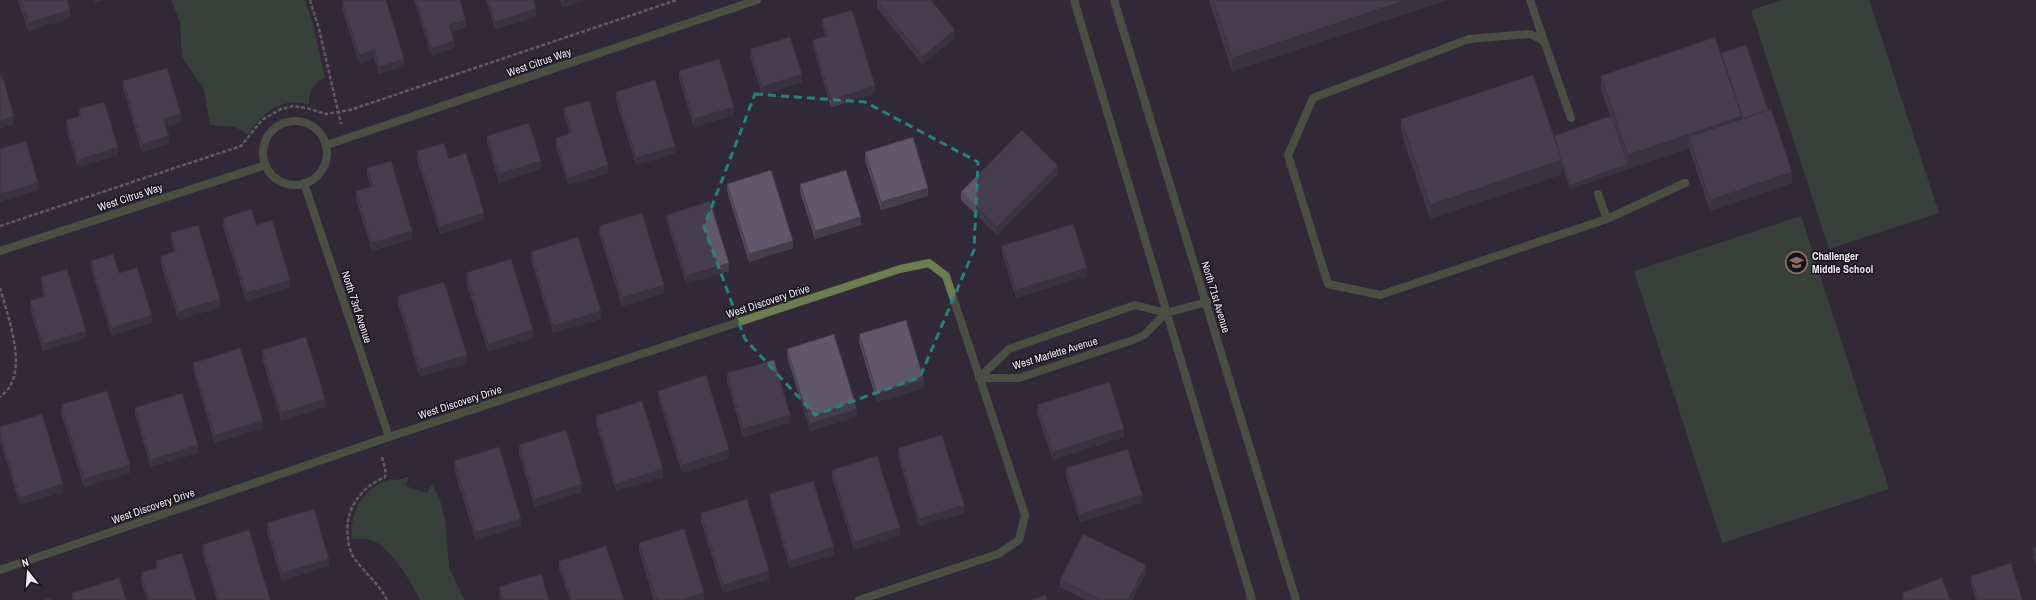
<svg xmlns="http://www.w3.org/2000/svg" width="2036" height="600" font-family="'Archivo Narrow',sans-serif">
  <rect width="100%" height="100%" fill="#322939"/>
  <path fill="#415b3f" d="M 171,0 L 305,0 L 313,24 L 325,78 C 313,83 309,92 309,105 C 281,96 263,113 248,134 L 235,127 L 210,125 L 204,89 L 182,57 L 180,22 Z
    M 1782,0 L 1869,0 L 1939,213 L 1829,249 L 1751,10 Z
    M 1801,216 L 1889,489 L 1722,543 L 1634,271 Z
    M 408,477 L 405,486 L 427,493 L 432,484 L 440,500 L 445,520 L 449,567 L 464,600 L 420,600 C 411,581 389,544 368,539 C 362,538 357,538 352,539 C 348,515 365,486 389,480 C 395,478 390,480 395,480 C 399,480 404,478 408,477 Z"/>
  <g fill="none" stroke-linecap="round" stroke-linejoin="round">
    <path stroke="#9b93a1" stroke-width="2.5" stroke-dasharray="4 2" stroke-linecap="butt" d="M 310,0 L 319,29 L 341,124
      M 0,226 L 241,146 L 262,120 L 281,109 L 293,106 L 306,108 L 326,114 L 350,110 L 677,0
      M 0,288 C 7,313 25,362 10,386 C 8,390 3,394 0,397
      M 382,457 L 386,473 L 385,477 C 360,488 344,510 348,538 C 348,544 350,551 353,556 C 363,572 379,583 387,600"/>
    <path stroke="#6c7d51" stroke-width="8" d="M 1530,0 L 1544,41
      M 1571,118 L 1544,41 L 1530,34 L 1469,39 L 1313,98 L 1288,155 L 1328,284 L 1380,295 L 1607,219 L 1685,183
      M 1598,194 L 1607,219"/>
    <path stroke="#6c7d51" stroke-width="8" d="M263 153a32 32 0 1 1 64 0a32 32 0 1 1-64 0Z
      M 327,145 L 757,0
      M 304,183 L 389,437
      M 0,251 L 266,165
      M 979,378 L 1009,349 L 1135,305 L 1166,313 L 1207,302
      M 979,378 L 1019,378 L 1136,339 L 1144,335 L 1166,313
      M 0,570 L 389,437 L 900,269 L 929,263 L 946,276 L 1025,515 L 1019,540 L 998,554 L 859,600"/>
    <path stroke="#6c7d51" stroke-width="8" d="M 1074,0 L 1252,600
      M 1114,0 L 1296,600"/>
  </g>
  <path fill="#534b5b" d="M 18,0 L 67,0 L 70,18 L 28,31 Z
    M 414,0 L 460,0 L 466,27 L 451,32 L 454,48 L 431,55 Z
    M 486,0 L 533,0 L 536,17 L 495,29 Z
    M 560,0 L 587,0 L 563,7 Z
    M 1209,0 L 1447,0 L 1232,71 Z
    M 342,1 L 404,66 L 379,74 L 374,58 L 359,63 L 342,9 Z
    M 877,1 L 955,38 L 922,64 L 877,8 Z
    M 822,19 L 875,94 L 831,107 L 813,48 L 813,40 L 825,36 L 822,27 Z
    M 750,49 L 802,82 L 762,95 L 750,57 Z
    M 1721,53 L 1792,183 L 1710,211 L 1689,148 L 1570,189 L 1562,166 L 1562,174 L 1430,219 L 1401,133 L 1401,119 L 1554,136 L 1610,116 L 1601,89 L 1601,76 Z
    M 679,71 L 734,115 L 694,127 L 679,79 Z
    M 123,81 L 181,122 L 166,126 L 169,144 L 142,152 L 123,89 Z
    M 616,92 L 675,153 L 636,165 L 616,100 Z
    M 564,108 L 608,173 L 568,185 L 556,146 L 556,138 L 570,134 L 564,116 Z
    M 79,109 L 118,155 L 78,167 L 66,128 L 66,120 L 79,116 Z
    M 487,136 L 541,169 L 499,182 L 487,143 Z
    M 417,151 L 484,220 L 440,234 L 417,159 Z
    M 865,152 L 928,196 L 881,210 L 865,160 Z
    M 367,168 L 412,239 L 372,251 L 356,199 L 356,191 L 371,187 L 367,176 Z
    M 1058,174 L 997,235 L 961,200 L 961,192 Z
    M 727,184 L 793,248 L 749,262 L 727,191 Z
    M 800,184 L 861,225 L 815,239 L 800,191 Z
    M 667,215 L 729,271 L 686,284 L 667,222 Z
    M 223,218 L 256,225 L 290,288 L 246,301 L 223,226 Z
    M 599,226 L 664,293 L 622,306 L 599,233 Z
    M 171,233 L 220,307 L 178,320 L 161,264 L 161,256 L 174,252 L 171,241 Z
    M 1002,246 L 1087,276 L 1016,298 L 1002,254 Z
    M 531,252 L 601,319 L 553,333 L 531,259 Z
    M 91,261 L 119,273 L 152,323 L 111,335 L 91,268 Z
    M 466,273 L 533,338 L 488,352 L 466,281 Z
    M 41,277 L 86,338 L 43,351 L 30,309 L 30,301 L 44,297 L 41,285 Z
    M 398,296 L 467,363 L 420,377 L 398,304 Z
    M 859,334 L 924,388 L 877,402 L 859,342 Z
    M 787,349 L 857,417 L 810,431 L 787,356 Z
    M 262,350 L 325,407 L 281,421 L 262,358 Z
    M 193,363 L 263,428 L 215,443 L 193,370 Z
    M 727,373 L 790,423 L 743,437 L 727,381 Z
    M 658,391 L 729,458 L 682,473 L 658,398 Z
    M 61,405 L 130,473 L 84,487 L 61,413 Z
    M 1037,405 L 1124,437 L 1053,460 L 1037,413 Z
    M 135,408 L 198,453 L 151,467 L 135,415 Z
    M 596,416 L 663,477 L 616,491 L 596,423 Z
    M 0,427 L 63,492 L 20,505 L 0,441 Z
    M 519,445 L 582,492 L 535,507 L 519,453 Z
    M 898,448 L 964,513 L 919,526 L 898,456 Z
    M 454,461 L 521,526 L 476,540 L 454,469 Z
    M 1066,468 L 1142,503 L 1080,522 L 1066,476 Z
    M 832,470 L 900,536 L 854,550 L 832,478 Z
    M 770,494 L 834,555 L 790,568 L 770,502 Z
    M 701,513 L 769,579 L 723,593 L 701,521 Z
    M 267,523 L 329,566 L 282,581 L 267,531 Z
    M 639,543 L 704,600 L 654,600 L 639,551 Z
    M 202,545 L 270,600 L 217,600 L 202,552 Z
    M 2036,547 L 2036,564 L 2033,556 L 2033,548 Z
    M 156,561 L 196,600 L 147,600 L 141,581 L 141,573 L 156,569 Z
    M 559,561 L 624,600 L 570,600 L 559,569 Z
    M 1146,573 L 1132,600 L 1086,600 L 1060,587 L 1060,580 Z
    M 1971,576 L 2022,600 L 1976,600 L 1971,584 Z
    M 499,587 L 549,600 L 501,600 L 499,595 Z
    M 72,593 L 126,600 L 72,600 Z
    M 1902,593 L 1950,600 L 1902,600 Z"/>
  <path fill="#443d4a" d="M 94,0 L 104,0 L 94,3 Z
    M 563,0 L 587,0 L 563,7 Z
    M 1406,0 L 1447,0 L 1232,71 L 1232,58 Z
    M 536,9 L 536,17 L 495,29 L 495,22 Z
    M 70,10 L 70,18 L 28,31 L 28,23 Z
    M 466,20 L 466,27 L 449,32 L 449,25 Z
    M 955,30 L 955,38 L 922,64 L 922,57 Z
    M 454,41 L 454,48 L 431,55 L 431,48 Z
    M 374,50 L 374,58 L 359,63 L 359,55 Z
    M 404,59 L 404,66 L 379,74 L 379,67 Z
    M 802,74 L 802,82 L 762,95 L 762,87 Z
    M 875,86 L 875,94 L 831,107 L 831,100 Z
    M 734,107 L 734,115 L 694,127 L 694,119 Z
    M 181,114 L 181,122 L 163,127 L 163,119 Z
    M 14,116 L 14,124 L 0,129 L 0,121 Z
    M 1742,116 L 1742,122 L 1689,137 L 1689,148 L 1570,189 L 1570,185 L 1628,164 L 1628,155 Z
    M 169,136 L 169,144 L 142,152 L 142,144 Z
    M 675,146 L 675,153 L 636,165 L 636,158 Z
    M 118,147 L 118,155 L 78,167 L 78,160 Z
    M 1562,160 L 1562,174 L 1430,219 L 1430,205 Z
    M 541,161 L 541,169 L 499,182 L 499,174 Z
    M 608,165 L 608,173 L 568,185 L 568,178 Z
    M 1058,166 L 1058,174 L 997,235 L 997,227 Z
    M 1792,172 L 1792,183 L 1710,211 L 1710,200 Z
    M 38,183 L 38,190 L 0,202 L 0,194 Z
    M 928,188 L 928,196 L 881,210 L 881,202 Z
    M 484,213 L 484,220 L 440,234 L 440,226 Z
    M 861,217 L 861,225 L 815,239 L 815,231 Z
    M 412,231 L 412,239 L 372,251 L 372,243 Z
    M 793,241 L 793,248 L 749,262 L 749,254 Z
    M 729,263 L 729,271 L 686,284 L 686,276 Z
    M 1087,268 L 1087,276 L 1016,298 L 1016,290 Z
    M 290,280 L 290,288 L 246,301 L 246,293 Z
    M 664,285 L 664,293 L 622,306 L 622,298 Z
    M 220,299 L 220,307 L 178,320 L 178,312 Z
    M 601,311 L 601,319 L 553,333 L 553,326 Z
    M 152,315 L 152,323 L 111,335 L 111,328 Z
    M 533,330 L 533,338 L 488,352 L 488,344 Z
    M 86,331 L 86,338 L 43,351 L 43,344 Z
    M 467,355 L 467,363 L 420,377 L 420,369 Z
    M 924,380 L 924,388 L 877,402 L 877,394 Z
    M 325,399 L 325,407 L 281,421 L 281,413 Z
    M 857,409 L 857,417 L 810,431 L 810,424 Z
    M 790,415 L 790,423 L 743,437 L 743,429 Z
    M 263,421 L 263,428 L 215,443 L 215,435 Z
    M 1124,429 L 1124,437 L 1053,460 L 1053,452 Z
    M 198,445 L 198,453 L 151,467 L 151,460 Z
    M 729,450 L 729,458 L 682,473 L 682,465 Z
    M 130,465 L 130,473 L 84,487 L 84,479 Z
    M 663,469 L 663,477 L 616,491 L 616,484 Z
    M 63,484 L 63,492 L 20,505 L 20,498 Z
    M 582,484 L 582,492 L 535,507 L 535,499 Z
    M 1142,495 L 1142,503 L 1080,522 L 1080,514 Z
    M 964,505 L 964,513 L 919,526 L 919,519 Z
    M 521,519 L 521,526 L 476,540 L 476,532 Z
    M 900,528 L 900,536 L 854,550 L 854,542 Z
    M 834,547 L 834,555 L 790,568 L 790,561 Z
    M 329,559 L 329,566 L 282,581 L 282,573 Z
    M 1146,565 L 1146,573 L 1132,600 L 1128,600 Z
    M 769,571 L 769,579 L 723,593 L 723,585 Z
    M 704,593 L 704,600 L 681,600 Z"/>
  <path fill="#61576a" stroke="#443d4a" d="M 21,0 L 67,0 L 70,10 L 28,23 Z
    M 345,0 L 386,0 L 404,59 L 379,67 L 374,50 L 359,55 L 342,1 Z
    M 416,0 L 460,0 L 466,20 L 449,25 L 454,41 L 431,48 Z
    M 488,0 L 533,0 L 536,9 L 495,22 Z
    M 878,0 L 931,0 L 955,30 L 922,57 L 877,1 Z
    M 1213,0 L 1406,0 L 1232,58 Z
    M 852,10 L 875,86 L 831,100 L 813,40 L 827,36 L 822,19 Z
    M 790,37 L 802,74 L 762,87 L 750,49 Z
    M 1715,37 L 1742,116 L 1628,155 L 1601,76 Z
    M 1746,45 L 1768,110 L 1742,119 L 1742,116 L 1721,53 Z
    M 719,59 L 734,107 L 694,119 L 679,71 Z
    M 167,68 L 181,114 L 163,119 L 169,136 L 142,144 L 123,81 Z
    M 2,75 L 14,116 L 0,121 L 0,76 Z
    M 1533,75 L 1562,160 L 1430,205 L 1401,119 Z
    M 655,80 L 675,146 L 636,158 L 616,92 Z
    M 589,101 L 608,165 L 568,178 L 556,138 L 572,133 L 564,108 Z
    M 104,102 L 118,147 L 78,160 L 66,120 L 81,116 L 79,109 Z
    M 1771,109 L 1792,172 L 1710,200 L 1689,137 Z
    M 1611,116 L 1628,164 L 1570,185 L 1554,136 Z
    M 529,123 L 541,161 L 499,174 L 487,136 Z
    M 1022,130 L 1058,166 L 997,227 L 961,192 Z
    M 913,137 L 928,188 L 881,202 L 865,152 Z
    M 26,141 L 38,183 L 0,194 L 0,149 Z
    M 444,143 L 449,159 L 466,153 L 484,213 L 440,226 L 417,151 Z
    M 391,161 L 412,231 L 372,243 L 356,191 L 373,186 L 367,168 Z
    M 771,170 L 793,241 L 749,254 L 727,184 Z
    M 846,170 L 861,217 L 815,231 L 800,184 Z
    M 710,201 L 729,263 L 686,276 L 667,215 Z
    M 252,209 L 256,225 L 272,220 L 290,280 L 246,293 L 223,218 Z
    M 642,213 L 664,285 L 622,298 L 599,226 Z
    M 1073,224 L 1087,268 L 1016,290 L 1002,246 Z
    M 198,225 L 220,299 L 178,312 L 161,256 L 176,251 L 171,233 Z
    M 578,237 L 601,311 L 553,326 L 531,252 Z
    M 113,254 L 119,273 L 137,268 L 152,315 L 111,328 L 91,261 Z
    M 511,259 L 533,330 L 488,344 L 466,273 Z
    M 67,269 L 86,331 L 43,344 L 30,301 L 46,296 L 41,277 Z
    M 444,282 L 467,355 L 420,369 L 398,296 Z
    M 906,320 L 924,380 L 877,394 L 859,334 Z
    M 834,334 L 857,409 L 810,424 L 787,349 Z
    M 306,337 L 325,399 L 281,413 L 262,350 Z
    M 240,348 L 263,421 L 215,435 L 193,363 Z
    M 774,360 L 790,415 L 743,429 L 727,373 Z
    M 706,375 L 729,450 L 682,465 L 658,391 Z
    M 1109,382 L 1124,429 L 1053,452 L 1037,405 Z
    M 107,391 L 130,465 L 84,479 L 61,405 Z
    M 182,393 L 198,445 L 151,460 L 135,408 Z
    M 642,401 L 663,469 L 616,484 L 596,416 Z
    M 42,414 L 63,484 L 20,498 L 0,434 L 0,427 Z
    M 566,430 L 582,484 L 535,499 L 519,445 Z
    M 942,435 L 964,505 L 919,519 L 898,448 Z
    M 499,447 L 521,519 L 476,532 L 454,461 Z
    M 1128,449 L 1142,495 L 1080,514 L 1066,468 Z
    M 877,456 L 900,528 L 854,542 L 832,470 Z
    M 813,481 L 834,547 L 790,561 L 770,494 Z
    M 747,499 L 769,571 L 723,585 L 701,513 Z
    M 314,509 L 329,559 L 282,573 L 267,523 Z
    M 684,529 L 704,593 L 681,600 L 657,600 L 639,543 Z
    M 249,530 L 270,600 L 219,600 L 202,545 Z
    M 1083,534 L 1146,565 L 1128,600 L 1101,600 L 1060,580 Z
    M 606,546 L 624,600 L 572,600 L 559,561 Z
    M 2036,547 L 2036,556 L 2033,548 Z
    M 182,553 L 196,600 L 149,600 L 141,573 L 158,568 L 156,561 Z
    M 2011,563 L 2022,600 L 1978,600 L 1971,576 Z
    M 541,574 L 549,600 L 503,600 L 499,587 Z
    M 119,578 L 126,600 L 74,600 L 72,593 Z
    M 1942,578 L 1950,600 L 1904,600 L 1902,593 Z
    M 1046,595 L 1047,600 L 1031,600 Z
    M 50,598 L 51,600 L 44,600 Z"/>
  <path d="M0 0H2036V600H0ZM 755,94 L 865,102 L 978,162 L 974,250 L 920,377 L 815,415 L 745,339 L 704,227 Z" fill="#322939" fill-opacity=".55" fill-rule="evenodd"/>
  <path fill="none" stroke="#26827c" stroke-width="3" stroke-dasharray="8 5" stroke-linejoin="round" d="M 755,94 L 865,102 L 978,162 L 974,250 L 920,377 L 815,415 L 745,339 L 704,227 Z"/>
  <defs>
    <symbol id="school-ring" viewBox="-11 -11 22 22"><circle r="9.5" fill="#17131b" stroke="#8d6e63" stroke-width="1.5"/><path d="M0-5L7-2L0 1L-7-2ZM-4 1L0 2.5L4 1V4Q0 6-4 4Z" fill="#8d6e63"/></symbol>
  </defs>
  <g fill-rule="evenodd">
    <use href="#school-ring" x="1784" y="250" width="25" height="25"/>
  </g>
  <g text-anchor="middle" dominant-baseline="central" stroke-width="3" stroke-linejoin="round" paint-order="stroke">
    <g font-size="11" fill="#f2ecf8" stroke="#17131b">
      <text transform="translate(539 62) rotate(-19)">West Citrus Way</text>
      <text transform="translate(130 197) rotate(-18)">West Citrus Way</text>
      <text transform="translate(1216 297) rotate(73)">North 71st Avenue</text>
      <text transform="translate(768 301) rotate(-18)">West Discovery Drive</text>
      <text transform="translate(357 307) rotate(72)">North 73rd Avenue</text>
      <text transform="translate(1055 353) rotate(-17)">West Marlette Avenue</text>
      <text transform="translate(460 402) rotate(-18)">West Discovery Drive</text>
      <text transform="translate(153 506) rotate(-19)">West Discovery Drive</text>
    </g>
    <g font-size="11" font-weight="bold" fill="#f2ecf8" stroke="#17131b" text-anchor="start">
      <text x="1812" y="256">Challenger<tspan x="1812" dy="13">Middle School</tspan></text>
    </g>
  </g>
  <g transform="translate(28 572) rotate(343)" stroke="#17131b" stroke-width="3" paint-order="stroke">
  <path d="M0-3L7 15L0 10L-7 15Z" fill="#f2ecf8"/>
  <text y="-6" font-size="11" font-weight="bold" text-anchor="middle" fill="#f2ecf8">N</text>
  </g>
</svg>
